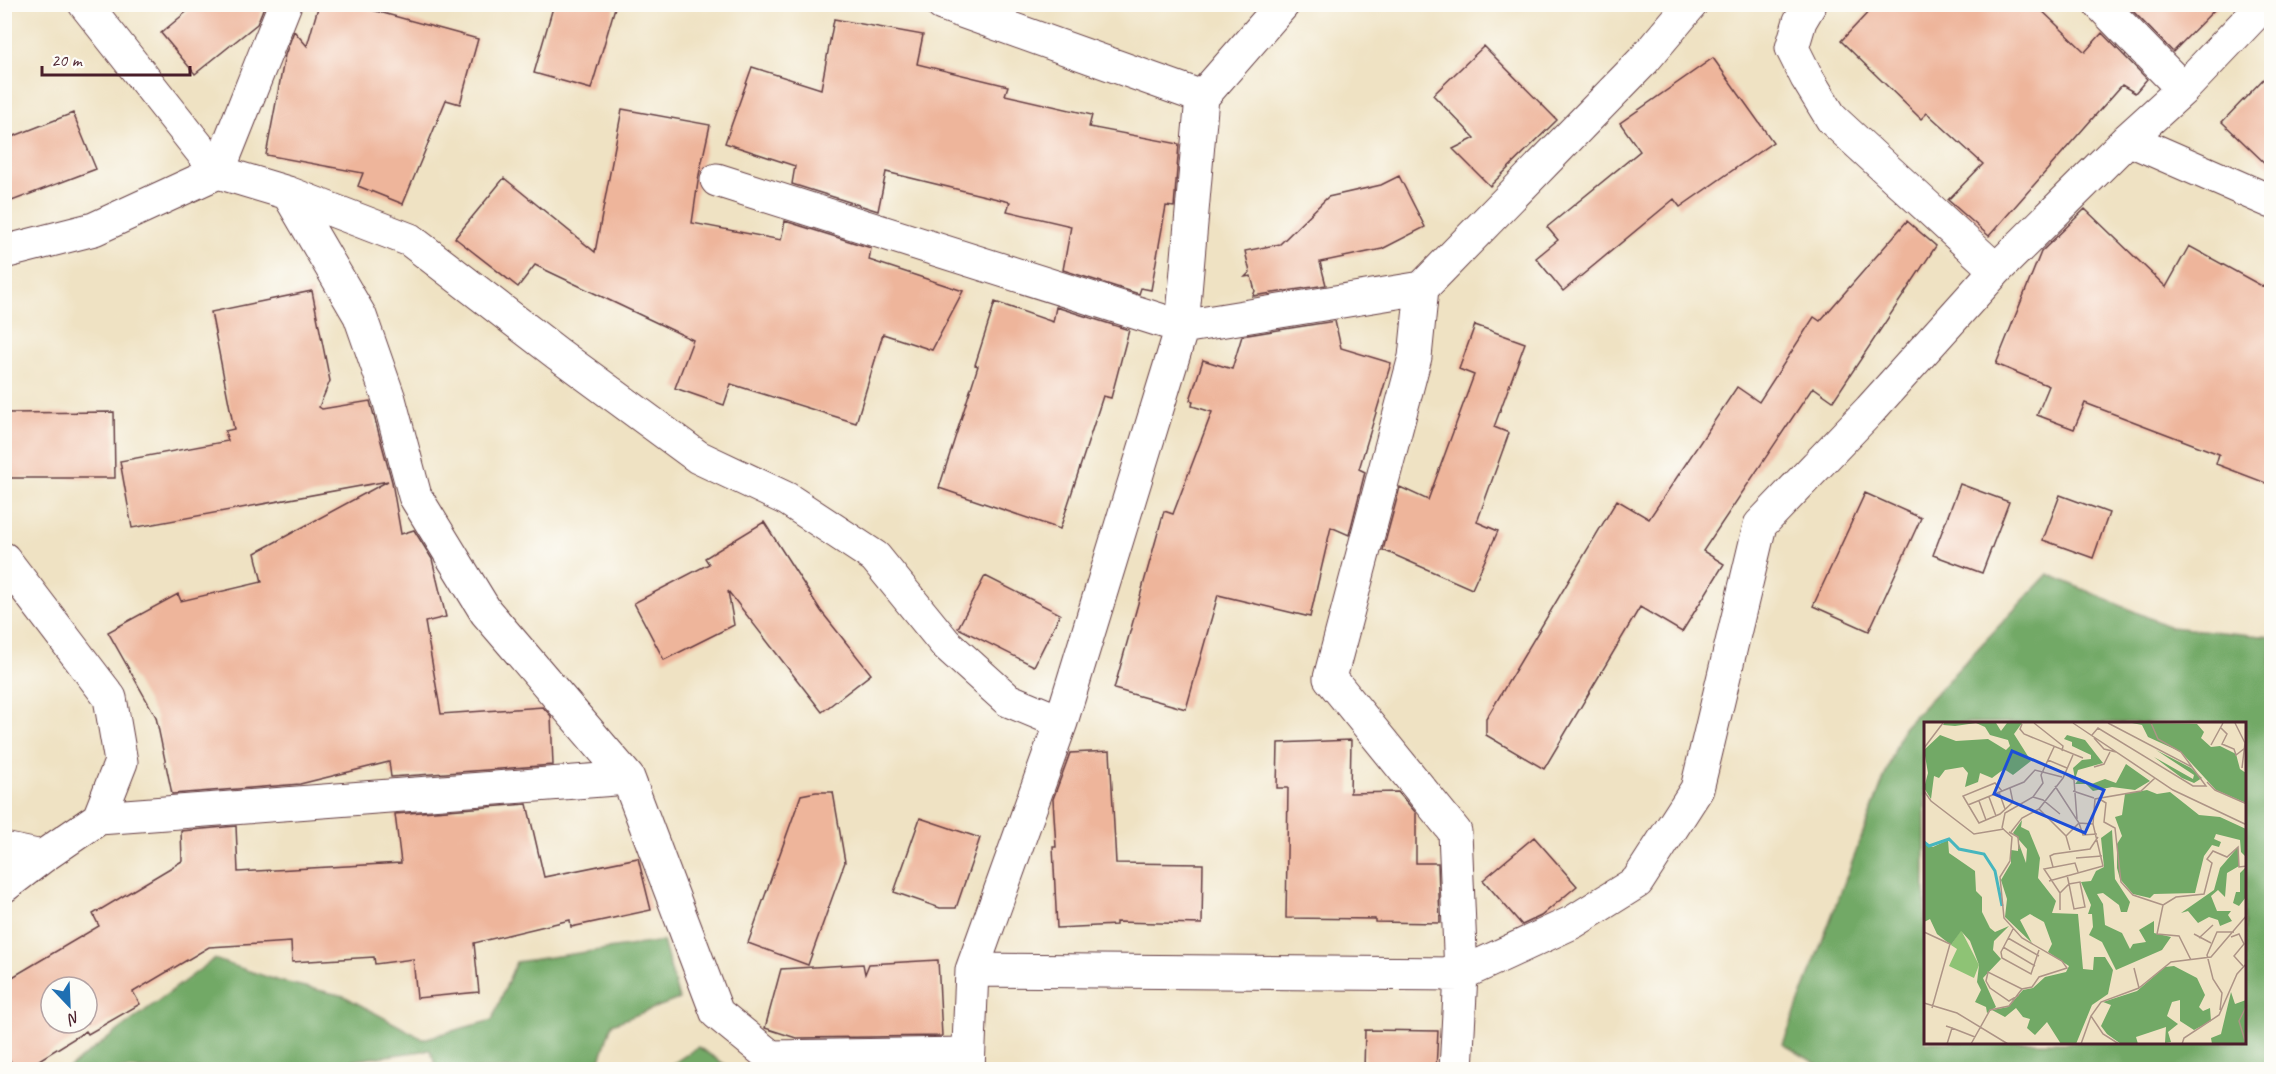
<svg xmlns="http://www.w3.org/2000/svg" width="2276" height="1074" font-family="Caveat,sans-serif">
  <rect width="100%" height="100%" fill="#fdfcf7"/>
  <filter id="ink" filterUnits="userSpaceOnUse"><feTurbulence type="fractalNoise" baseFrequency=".0167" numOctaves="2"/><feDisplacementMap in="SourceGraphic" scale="12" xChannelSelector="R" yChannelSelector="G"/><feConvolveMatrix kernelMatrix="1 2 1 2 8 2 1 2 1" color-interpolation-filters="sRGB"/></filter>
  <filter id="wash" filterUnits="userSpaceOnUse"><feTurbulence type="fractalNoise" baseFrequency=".008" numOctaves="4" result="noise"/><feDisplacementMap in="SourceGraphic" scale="24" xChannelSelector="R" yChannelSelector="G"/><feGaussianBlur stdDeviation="1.35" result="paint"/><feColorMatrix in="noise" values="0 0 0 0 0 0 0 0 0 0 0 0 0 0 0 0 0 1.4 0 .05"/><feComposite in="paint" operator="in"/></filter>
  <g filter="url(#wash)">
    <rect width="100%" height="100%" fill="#efe2c3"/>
    <path fill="#72a966" stroke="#5e6448" stroke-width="1.5" fill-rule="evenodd" d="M 2048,574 L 2170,627 L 2271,637 L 2271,1069 L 1825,1069 L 1783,1044 L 1903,728 ZM 1925,723 L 2244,723 L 2244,1042 L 1925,1042 Z
      M 663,941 L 679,999 L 612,1024 L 597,1069 L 437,1069 L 430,1050 L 350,1061 L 346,1069 L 67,1069 L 214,959 L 279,981 L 344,996 L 423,1039 L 492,1020 L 516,962 Z
      M 698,1047 L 732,1069 L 665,1069 Z"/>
    <g id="blocks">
      <path fill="#eeb59b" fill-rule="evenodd" d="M 196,4 L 265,4 L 257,24 L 195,74 L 161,33 Z
        M 319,4 L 350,4 L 478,39 L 460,104 L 446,100 L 403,204 L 358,186 L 363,173 L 266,155 L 285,55 L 294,31 L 307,46 Z
        M 554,4 L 616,4 L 591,89 L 534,73 Z
        M 1876,4 L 2035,4 L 2085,52 L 2102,33 L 2147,79 L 2135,93 L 2122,85 L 1989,236 L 1948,200 L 1983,164 L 1927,113 L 1921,119 L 1841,41 Z
        M 2129,4 L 2220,4 L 2173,52 L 2128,6 Z
        M 834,19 L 923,35 L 917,64 L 1008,86 L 1005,95 L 1092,115 L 1089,127 L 1179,144 L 1174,207 L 1166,206 L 1151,290 L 1141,288 L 1139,294 L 1063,270 L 1071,226 L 1007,211 L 1010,202 L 886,172 L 878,211 L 792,184 L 795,166 L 725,143 L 752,67 L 821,89 Z
        M 1484,46 L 1557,120 L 1490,186 L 1453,149 L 1475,138 L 1433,95 Z
        M 1713,58 L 1773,142 L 1680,207 L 1674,199 L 1563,291 L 1536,258 L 1558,240 L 1547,227 L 1640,151 L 1620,123 Z
        M 2271,71 L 2271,169 L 2222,122 Z
        M 622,109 L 710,125 L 699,175 L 692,223 L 781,240 L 785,221 L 871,248 L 869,260 L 963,291 L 932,350 L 883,334 L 856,423 L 731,384 L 724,405 L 675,388 L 693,340 L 535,265 L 518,287 L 455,238 L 504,178 L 595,252 Z
        M 73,113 L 96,169 L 4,204 L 4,140 Z
        M 1399,176 L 1425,227 L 1382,249 L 1320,262 L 1326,285 L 1253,296 L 1255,291 L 1251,276 L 1245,277 L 1250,272 L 1245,251 L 1280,244 L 1328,197 L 1381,185 Z
        M 2085,209 L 2166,287 L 2189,246 L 2271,291 L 2271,485 L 2216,464 L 2219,454 L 2085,403 L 2074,429 L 2037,415 L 2049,386 L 1996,364 L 2041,252 Z
        M 1907,221 L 1936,246 L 1833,401 L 1813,387 L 1703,551 L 1724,564 L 1682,632 L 1640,607 L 1544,769 L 1486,735 L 1486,719 L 1617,500 L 1649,519 L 1737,387 L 1759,402 L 1814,317 L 1820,321 Z
        M 312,291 L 330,381 L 319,407 L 322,409 L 370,401 L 392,482 L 401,534 L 414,530 L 432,559 L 446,617 L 425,622 L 441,714 L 543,707 L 551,716 L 553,765 L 391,777 L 389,762 L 300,784 L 172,794 L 156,717 L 108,632 L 178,594 L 181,601 L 262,582 L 255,553 L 388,481 L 132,528 L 120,461 L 228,441 L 225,431 L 234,429 L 211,312 Z
        M 995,302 L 1053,322 L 1056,307 L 1129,330 L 1111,398 L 1103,396 L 1060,529 L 939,488 L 978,366 L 975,365 Z
        M 1335,321 L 1341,348 L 1391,363 L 1359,469 L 1365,472 L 1349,535 L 1331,527 L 1310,617 L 1218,595 L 1186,709 L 1114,689 L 1164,511 L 1173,514 L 1212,412 L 1192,406 L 1193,401 L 1190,400 L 1203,360 L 1232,369 L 1242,336 Z
        M 1475,325 L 1525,343 L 1494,427 L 1509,433 L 1477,522 L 1498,531 L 1472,589 L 1383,550 L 1400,487 L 1428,500 L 1474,375 L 1459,369 Z
        M 114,412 L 115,478 L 4,478 L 4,413 Z
        M 1960,484 L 2009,502 L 1982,573 L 1933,555 Z
        M 1865,493 L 1921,518 L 1869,631 L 1813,606 Z
        M 2060,495 L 2109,513 L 2093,558 L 2043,540 Z
        M 764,522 L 821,611 L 871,674 L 822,712 L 728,591 L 734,625 L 664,660 L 634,603 L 709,564 L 705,558 Z
        M 985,576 L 1060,614 L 1034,666 L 958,628 Z
        M 1351,740 L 1350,793 L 1398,792 L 1416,813 L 1416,863 L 1438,863 L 1440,923 L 1375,922 L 1375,919 L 1286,918 L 1288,788 L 1277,788 L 1278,743 Z
        M 1110,751 L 1116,863 L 1203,864 L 1202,924 L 1116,922 L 1116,925 L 1057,928 L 1053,847 L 1056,847 L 1053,799 L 1070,753 Z
        M 816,792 L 833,792 L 845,862 L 808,965 L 748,943 L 801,795 Z
        M 527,804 L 544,877 L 638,858 L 651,910 L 571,927 L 570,920 L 474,943 L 479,992 L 417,998 L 413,959 L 375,964 L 374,957 L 292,962 L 291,942 L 209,947 L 133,992 L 140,1004 L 88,1034 L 86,1031 L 23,1070 L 16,1070 L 4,1051 L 4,982 L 99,926 L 93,914 L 182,861 L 181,831 L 236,826 L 238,872 L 401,863 L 395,814 ZM 51,987 L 87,987 L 87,1023 L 51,1023 Z
        M 920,818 L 980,838 L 956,908 L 940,908 L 894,892 Z
        M 1534,837 L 1577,886 L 1541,916 L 1522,925 L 1483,880 Z
        M 938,960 L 942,1036 L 796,1038 L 765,1028 L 781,969 L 863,964 L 865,974 L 869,964 Z
        M 1365,1030 L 1438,1031 L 1436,1070 L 1364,1070 Z"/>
    </g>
  </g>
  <g filter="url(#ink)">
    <use href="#blocks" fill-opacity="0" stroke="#633c42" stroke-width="1.5"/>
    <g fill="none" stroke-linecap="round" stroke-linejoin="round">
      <defs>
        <path id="minor" d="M 85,4 L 218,172 L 288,193 L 410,240 L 558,354 L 698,457 L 787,499 L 875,557 L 945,643 L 1008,700 L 1061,722
          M 942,4 L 1202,97 L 1182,327 L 1061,722 L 972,970 L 968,1070
          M 1810,4 L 1800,21 L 1792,48 L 1807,78 L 1832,119 L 1996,270
          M 2100,4 L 2183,89
          M 1202,97 L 1283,4
          M 2128,139 L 2272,202
          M 717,180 L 1182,327 L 1422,288 L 1643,61 L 1691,4
          M 288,193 L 360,316 L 389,399 L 415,496 L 486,612 L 628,778 L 717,1013 L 771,1057 L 967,1054
          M 4,252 L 94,229 L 218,172 L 285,4
          M 1422,288 L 1415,357 L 1330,678 L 1455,832 L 1461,974 L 1456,1070
          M 4,559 L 110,698 L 121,762 L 99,818 L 42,857 L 4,886
          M 99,818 L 628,778
          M 4,849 L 42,857
          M 972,970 L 1461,974 L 1573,922 L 1637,882 L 1697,789 L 1760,525 L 1870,410 L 1996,270 L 2128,139 L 2183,89 L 2264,4"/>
      </defs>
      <use href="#minor" stroke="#633c42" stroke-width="35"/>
      <use href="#minor" stroke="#fff" stroke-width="33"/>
    </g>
  </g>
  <g transform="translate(1924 722)">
    <rect width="322" height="322" fill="#efe2c3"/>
    <path d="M 37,208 L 55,243 L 50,256 L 25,244 L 33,227 L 27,223 Z" fill="#8ec375"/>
    <path d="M 20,1 L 72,1 L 77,9 L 83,1 L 98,1 L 90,12 L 107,39 L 89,53 L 80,47 L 68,56 L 56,51 L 54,60 L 41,65 L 44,51 L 39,45 L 21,48 L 15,56 L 10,54 L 7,77 L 0,66 L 4,51 L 0,28 L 16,13 L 32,19 L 64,17 L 82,28 L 86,24 L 84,18 L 66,13 L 61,5 L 52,1 L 31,4 L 19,3 ZM 208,1 L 273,2 L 280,10 L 277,16 L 287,25 L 296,24 L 312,32 L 316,47 L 322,51 L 322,81 L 292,68 L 257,30 L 224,15 L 218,3 ZM 143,13 L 161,18 L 179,41 L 154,48 L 151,57 L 149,46 L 158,38 L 167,37 L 167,33 L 148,24 L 148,20 L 140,17 ZM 232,28 L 267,46 L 278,56 L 270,61 L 258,56 L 230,35 L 269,57 L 270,53 ZM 202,42 L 226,59 L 211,68 L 188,65 L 169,69 L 162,62 L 151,62 L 156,56 L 165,63 L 181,57 L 192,61 ZM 223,68 L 233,72 L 246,70 L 275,93 L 296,95 L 322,107 L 322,135 L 317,130 L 316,118 L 292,112 L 290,117 L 297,120 L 295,125 L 288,123 L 280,134 L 271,171 L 230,172 L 226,176 L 209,172 L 196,157 L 193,146 L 193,122 L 198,114 L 191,95 L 198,93 L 201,72 ZM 98,98 L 97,105 L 105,109 L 116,136 L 114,156 L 132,179 L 128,191 L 154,192 L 159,247 L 169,248 L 170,235 L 181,235 L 189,248 L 184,272 L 168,283 L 152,322 L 137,322 L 123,300 L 111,313 L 103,306 L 106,297 L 99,295 L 92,286 L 81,295 L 68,288 L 84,285 L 99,268 L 109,266 L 121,255 L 142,250 L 145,244 L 124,230 L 128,222 L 120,200 L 106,192 L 96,198 L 108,221 L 81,195 L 83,177 L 77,158 L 87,141 L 87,128 L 94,129 L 94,119 L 102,141 L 103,127 L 89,111 ZM 188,108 L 191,157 L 206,180 L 203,190 L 197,190 L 195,183 L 179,171 L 173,172 L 179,182 L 181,203 L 198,211 L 206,227 L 209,222 L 222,220 L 215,208 L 230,199 L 230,211 L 247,215 L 238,228 L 192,248 L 178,220 L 165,213 L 169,205 L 168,192 L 164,192 L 167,183 L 157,160 L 167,159 L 172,149 L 180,145 L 177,116 ZM 24,118 L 25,131 L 51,149 L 52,169 L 58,175 L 58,190 L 66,206 L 71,210 L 85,204 L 70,219 L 69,228 L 77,237 L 59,256 L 72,285 L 63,291 L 62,285 L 51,280 L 57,268 L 53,260 L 55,243 L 46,219 L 37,209 L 27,223 L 13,212 L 6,197 L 0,200 L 0,122 L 9,125 ZM 314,125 L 315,144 L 303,151 L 301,175 L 294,168 L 287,174 L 293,189 L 307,189 L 304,193 L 308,199 L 296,204 L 294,198 L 285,195 L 274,201 L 264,189 L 257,191 L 290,168 L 296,146 ZM 322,145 L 322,175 L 315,184 L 309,181 L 312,170 L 316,170 L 316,151 ZM 250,244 L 273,256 L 281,273 L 275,285 L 279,289 L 286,286 L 287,299 L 270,308 L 256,299 L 256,278 L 248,280 L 243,294 L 254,302 L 244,310 L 247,320 L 241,321 L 242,305 L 212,315 L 214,322 L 197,322 L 183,312 L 177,304 L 187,283 L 179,280 L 213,269 L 241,245 ZM 307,270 L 311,282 L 322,278 L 322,322 L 288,322 L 287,316 L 297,312 Z" fill="#72a966"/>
    <path fill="none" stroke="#47b6be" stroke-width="3" d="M 0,120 L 5,124 L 25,117 L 35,127 L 60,132 L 71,149 L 78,184"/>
    <path fill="none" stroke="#ad9486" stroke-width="1.5" d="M 110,1 L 139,24 L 138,29M 149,1 L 249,68 L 323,103M 227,1 L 234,17 L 257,30 L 268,45M 311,1 L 321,21M 98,2 L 96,7 L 100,12 L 159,36M 297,6 L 303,12 L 298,22 L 310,27 L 312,33 L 321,26M 168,13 L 174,6 L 269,64 L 282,64 L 268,45 L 184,1M 170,16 L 180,27 L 192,30M 287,23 L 299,1M 0,26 L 19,1M 124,38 L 143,46M 170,45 L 180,42 L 186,30M 318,46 L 321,21M 141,52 L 150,58 L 153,97M 283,60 L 291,68 L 323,82M 131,64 L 155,101 L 159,113 L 173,112M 0,69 L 7,79 L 50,112 L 80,107M 78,69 L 71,61 L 39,74 L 55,101 L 76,92 L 89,80 L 86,66M 149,69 L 170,76M 75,70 L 81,87M 65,75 L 72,94M 109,75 L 119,78 L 136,92M 174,76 L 182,81 L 180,100 L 191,106 L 197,160 L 209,173 L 239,183M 55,79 L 62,98M 44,83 L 100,60 L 111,48 L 138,55M 169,102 L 171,77 L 217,69 L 231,56M 78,106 L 81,91 L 109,75 L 119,61 L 117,53 L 130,25M 85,110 L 94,115 L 95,127M 87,110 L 98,96 L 115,87M 146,128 L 142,114 L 115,87 L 139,56 L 149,33M 152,136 L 178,134M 129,145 L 126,134 L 130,132 L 166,127 L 174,115M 125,159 L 179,144 L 169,102 L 155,101 L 142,114M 136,171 L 145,162 L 156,160 L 161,185 L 150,187 L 145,162 L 143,153M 136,188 L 136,171 L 120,147 L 151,141 L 154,150M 89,207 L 77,230 L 78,236 L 107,252 L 115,228M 0,210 L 26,222 L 8,286M 270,212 L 287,221M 307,215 L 315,212 L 320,222 L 310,234 L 319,244M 84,216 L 115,234M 275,216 L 289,203M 79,225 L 111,244M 267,238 L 255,214 L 233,212 L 239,183 L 252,175 L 280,172 L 288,141 L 283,137 L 289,129 L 303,135 L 314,125 L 315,145 L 323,144M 210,246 L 215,266M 95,273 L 85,279 L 66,266 L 62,259 L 64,250 L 98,267M 0,281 L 33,291 L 84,322M 296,288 L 298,271 L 289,257 L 283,233 L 293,210 L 310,210M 167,294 L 179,312 L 195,322M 22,304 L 28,306 L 23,322M 28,306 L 51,315M 47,322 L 66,288 L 85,284 L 98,267 L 108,265 L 115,255 L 143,246 L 138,239 L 98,216 L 80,196 L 76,155 L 86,139 L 88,115 L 78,106M 157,322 L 167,294 L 177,280 L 215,266 L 247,240 L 287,235 L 323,193M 258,322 L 260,316 L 295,293 L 313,252 L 323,241M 322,322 L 315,299 L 323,283"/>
    <path fill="#1d4ed8" fill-opacity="0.15" stroke="#1d4ed8" stroke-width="3" d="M 88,29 L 180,68 L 161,111 L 70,72 Z"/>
    <rect width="322" height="322" fill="none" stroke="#4a1f2b" stroke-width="3"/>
  </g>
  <rect width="2276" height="1074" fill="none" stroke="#fdfcf7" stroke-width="24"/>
  <g transform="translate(69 1005) rotate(157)"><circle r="28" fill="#fdfcf7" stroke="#b5a4a5" stroke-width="1.5"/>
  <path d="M0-4.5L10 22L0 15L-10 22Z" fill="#1f6fb2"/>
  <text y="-9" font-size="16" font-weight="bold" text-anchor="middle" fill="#4a1f2b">N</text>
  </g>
  <path d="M42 66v9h148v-9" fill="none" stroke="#4a1f2b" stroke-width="3"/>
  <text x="51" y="66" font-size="18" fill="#4a1f2b" stroke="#fdfcf7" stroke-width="4.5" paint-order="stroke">20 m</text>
</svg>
